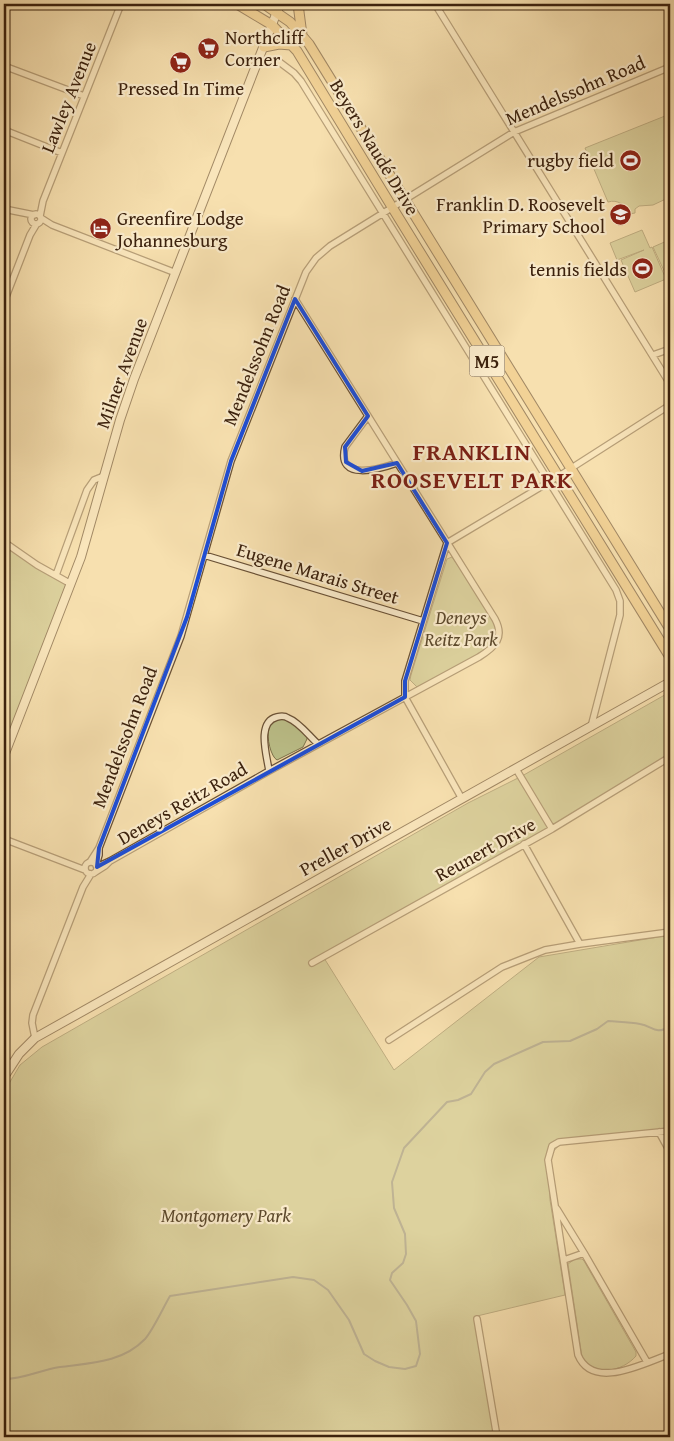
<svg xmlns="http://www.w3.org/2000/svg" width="674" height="1441" font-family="'Gentium Book Plus',serif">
  <rect width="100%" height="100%" fill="#f7e0af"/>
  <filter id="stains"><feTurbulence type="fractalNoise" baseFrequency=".004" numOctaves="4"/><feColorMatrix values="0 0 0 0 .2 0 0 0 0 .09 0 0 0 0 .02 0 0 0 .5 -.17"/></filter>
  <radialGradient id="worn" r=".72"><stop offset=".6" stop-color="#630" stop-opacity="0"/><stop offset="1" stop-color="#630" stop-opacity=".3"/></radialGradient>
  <path fill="#bdc28b" stroke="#7c724c" d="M 670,114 L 670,197 L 653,205 L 639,206 L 635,209 L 635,213 L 629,214 C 625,205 618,199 608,202 L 585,148 Z
    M 642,230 L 650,248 L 652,247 L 666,279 L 635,292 L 621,260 L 644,250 L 617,260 L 610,243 Z
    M 669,240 L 670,244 L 670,275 L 667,277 L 653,247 Z
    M 4,541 L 71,584 L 4,757 Z
    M 452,557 L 495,619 L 499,634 L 486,653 L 417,687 L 410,680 L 411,675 L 447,559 Z
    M 670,692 L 670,761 L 550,827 L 324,958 L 394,1070 L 539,957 L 670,935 L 670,1132 L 564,1140 L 548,1157 L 550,1200 L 565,1295 L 477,1316 L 497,1437 L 4,1437 L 4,1092 L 20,1065 L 42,1047 L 468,803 L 522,776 Z
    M 276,719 C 292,718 296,726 307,736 L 307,739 L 303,747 L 277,760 C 271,757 266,737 269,729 C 270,725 273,722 276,719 Z
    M 575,1259 L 582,1259 L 584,1261 L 636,1352 L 636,1356 C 622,1372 595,1377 582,1357 L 568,1264 Z"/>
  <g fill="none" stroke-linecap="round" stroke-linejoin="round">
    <path stroke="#7a7d73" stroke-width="2" d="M 4,1379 C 24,1379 40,1370 60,1367 C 90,1363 122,1363 145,1339 C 153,1330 163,1308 170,1296 L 293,1277 L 314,1280 L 328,1290 L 349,1320 L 364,1354 L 375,1361 L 389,1367 L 405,1369 L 416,1366 L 420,1354 L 416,1321 L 407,1305 L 390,1280 L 392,1273 L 403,1263 L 406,1254 L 405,1234 L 394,1208 L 392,1182 L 404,1148 L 447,1102 L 458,1100 L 471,1094 L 485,1072 L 494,1064 L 543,1042 L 570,1041 L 597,1029 L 608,1021 C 619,1022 629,1022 640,1024 C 653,1026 654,1035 670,1027"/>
    <defs>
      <path id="street" d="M 435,4 L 670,384
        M 278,61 L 294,73 L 301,81 L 616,590 L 620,601 L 620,615 L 591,727
        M 4,66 L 84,96
        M 4,130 L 62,153
        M 4,209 L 34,215
        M31 219a5 5 0 1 1 10 0a5 5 0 1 1-10 0Z
        M 40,216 L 43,201 L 121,4
        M 41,218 L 52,225 L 176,273
        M 4,302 L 30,235 L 36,225
        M 653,355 L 670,349
        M 368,416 L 345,447 C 336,482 380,469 397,463
        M 4,542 L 37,565 L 71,584
        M 204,555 L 423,621
        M 56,575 L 87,490 L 94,480 L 104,476
        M 516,769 L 552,829
        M 269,771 C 267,756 256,722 277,717 C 281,716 285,716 288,718 C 299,722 309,736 318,744
        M 462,799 L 405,697 L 405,681 L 447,543 L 559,476 L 670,405
        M 4,839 L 85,870
        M 524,844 L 580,944 L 670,932
        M 90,862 L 99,848 L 181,636 L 231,461 L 306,272 L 316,258 L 330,246 L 514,132 L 670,67
        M85 868a6 6 0 1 1 12 0a6 6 0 1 1-12 0Z
        M 96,865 L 99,855 L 99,848
        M 97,867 L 110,861 L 269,771 L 479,657 C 495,647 505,638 495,619 L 295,299
        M 94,873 L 105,866 L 110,861
        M 312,963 L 552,829 L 670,757
        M 35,1038 L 32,1023 L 33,1015 L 83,887 L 91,874
        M 389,1040 L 502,967 L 545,950 L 580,944
        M 670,1131 L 559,1142 L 552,1146 L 548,1160 L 578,1355 C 593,1391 644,1363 670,1354
        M 659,1132 L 670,1152
        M 557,1209 L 584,1253 L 647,1362
        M 564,1260 L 584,1253
        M 477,1319 L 497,1437"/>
      <path id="secondary" d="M 4,756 L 81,557 L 120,420 L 134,379 L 280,4
        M 4,1077 L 19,1054 L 35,1038 L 670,682"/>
      <path id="primary" d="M 237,4 L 272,25 L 297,51 L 392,207 L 670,657
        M 264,4 L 290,22 L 309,44 L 670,629
        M 298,4 L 302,35
        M 264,47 L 279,44 L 291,45"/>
    </defs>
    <use href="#street" stroke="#6a5136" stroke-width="8"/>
    <use href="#secondary" stroke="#3b210d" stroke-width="10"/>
    <use href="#primary" stroke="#3b210d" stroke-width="11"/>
    <use href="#street" stroke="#faebcb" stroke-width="5.5"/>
    <use href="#secondary" stroke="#faebcb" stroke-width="8"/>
    <use href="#primary" stroke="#ecc078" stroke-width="9"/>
  </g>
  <path d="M0 0H674V1441H0ZM 295,299 L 368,416 L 345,447 L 346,462 L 362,471 L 397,463 L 447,543 L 405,681 L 405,697 L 97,867 L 99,848 L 187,617 L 231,461 Z" fill="#f7e0af" fill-opacity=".55" fill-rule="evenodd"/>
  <path fill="none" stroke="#1d4ed8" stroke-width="4" stroke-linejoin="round" d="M 295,299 L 368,416 L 345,447 L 346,462 L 362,471 L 397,463 L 447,543 L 405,681 L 405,697 L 97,867 L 99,848 L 187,617 L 231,461 Z"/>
  <defs>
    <symbol id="supermarket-disc" viewBox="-11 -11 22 22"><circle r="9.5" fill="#8f2418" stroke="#faebcb"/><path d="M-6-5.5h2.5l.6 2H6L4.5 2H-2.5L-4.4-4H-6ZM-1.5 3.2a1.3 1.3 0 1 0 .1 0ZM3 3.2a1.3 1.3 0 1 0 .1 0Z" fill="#fff"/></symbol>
    <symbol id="stadium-disc" viewBox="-11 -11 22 22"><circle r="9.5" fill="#8f2418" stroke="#faebcb"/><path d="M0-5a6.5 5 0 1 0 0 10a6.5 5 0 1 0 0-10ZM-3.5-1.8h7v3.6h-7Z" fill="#fff"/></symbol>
    <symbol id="school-disc" viewBox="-11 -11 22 22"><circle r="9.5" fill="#8f2418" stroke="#faebcb"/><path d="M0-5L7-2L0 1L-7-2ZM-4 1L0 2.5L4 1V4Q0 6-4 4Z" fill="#fff"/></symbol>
    <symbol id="hotel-disc" viewBox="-11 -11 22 22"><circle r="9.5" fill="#8f2418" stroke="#faebcb"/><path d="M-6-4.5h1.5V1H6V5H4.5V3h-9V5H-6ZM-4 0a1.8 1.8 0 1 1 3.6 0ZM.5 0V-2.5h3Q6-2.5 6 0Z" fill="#fff"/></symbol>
  </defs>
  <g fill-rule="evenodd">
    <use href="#supermarket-disc" x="196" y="36" width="25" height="25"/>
    <use href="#supermarket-disc" x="168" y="50" width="25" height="25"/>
    <use href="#stadium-disc" x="618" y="148" width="25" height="25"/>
    <use href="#school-disc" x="608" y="202" width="25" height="25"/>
    <use href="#hotel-disc" x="88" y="216" width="25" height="25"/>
    <use href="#stadium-disc" x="630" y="256" width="25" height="25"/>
  </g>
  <g text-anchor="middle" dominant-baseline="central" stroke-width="4.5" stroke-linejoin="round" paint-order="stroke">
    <rect fill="#faebcb" stroke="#745e46" stroke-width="1" x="469.5" y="345.5" width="35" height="31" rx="4"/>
    <g font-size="18" font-weight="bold" fill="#3b210d">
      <text x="487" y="361">M5</text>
    </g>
    <g font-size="19" fill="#3b210d" stroke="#faebcb" text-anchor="end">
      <text x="225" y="37" text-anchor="start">Northcliff<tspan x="225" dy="22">Corner</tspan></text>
      <text x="181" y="88" text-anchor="middle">Pressed In Time</text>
      <text x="614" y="160">rugby field</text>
      <text x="605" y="204">Franklin D. Roosevelt<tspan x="605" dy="22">Primary School</tspan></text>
      <text x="117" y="218" text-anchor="start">Greenfire Lodge<tspan x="117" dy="22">Johannesburg</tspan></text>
      <text x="627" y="269">tennis fields</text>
    </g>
    <g font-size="19" fill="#3b210d" stroke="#faebcb">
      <text transform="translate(575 90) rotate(-23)">Mendelssohn Road</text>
      <text transform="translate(68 97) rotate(-68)">Lawley Avenue</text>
      <text transform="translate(375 147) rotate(59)">Beyers Naudé Drive</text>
      <text transform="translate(256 355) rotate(-68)">Mendelssohn Road</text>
      <text transform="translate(121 373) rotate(-70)">Milner Avenue</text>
      <text transform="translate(318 573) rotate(17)">Eugene Marais Street</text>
      <text transform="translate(124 737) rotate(-69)">Mendelssohn Road</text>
      <text transform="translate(182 803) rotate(-30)">Deneys Reitz Road</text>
      <text transform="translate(345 846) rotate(-29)">Preller Drive</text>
      <text transform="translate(485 849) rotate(-29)">Reunert Drive</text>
    </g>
    <g font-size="19" font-style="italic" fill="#5c492c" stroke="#faebcb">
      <text x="461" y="617">Deneys<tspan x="461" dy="22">Reitz Park</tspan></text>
      <text x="226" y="1215">Montgomery Park</text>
    </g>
    <g font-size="24" font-weight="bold" letter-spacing="1" fill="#7a1f14" stroke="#faebcb">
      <text x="472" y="451">FRANKLIN<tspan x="472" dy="28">ROOSEVELT PARK</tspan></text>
    </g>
  </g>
  <rect width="674" height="1441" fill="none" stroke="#f7e0af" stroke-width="20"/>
  <rect x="5" y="5" width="664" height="1431" fill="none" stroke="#3b210d" stroke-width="2.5"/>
  <rect x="10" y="10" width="654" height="1421" fill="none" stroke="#3b210d"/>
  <rect width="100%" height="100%" filter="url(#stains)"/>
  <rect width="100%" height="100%" fill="url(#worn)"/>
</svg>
